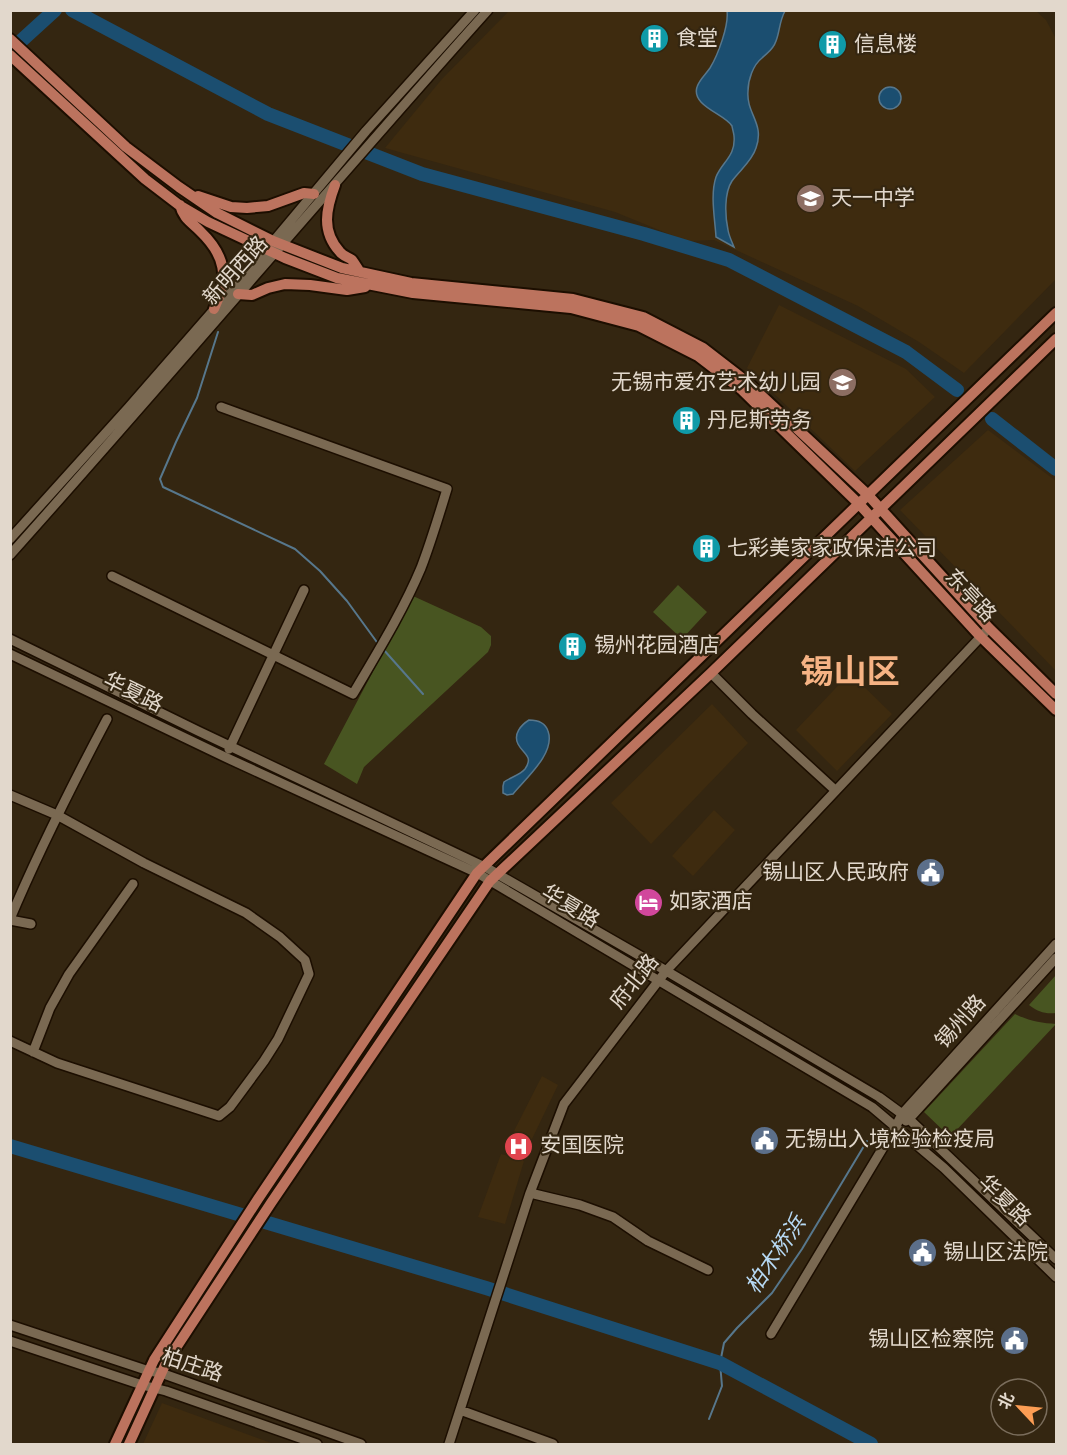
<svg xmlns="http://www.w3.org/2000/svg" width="1067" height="1455" font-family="Spectral,'Noto Sans SC',serif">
  <rect width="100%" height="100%" fill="#342611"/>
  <path fill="#3e2b0f" d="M 509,11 L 1036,11 L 1046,20 L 1056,39 L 1056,279 L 964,373 L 919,342 L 858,306 L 714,240 L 686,241 L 615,212 L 385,148 L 442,79 Z
    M 779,305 L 906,369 L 935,397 L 855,471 L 747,368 Z
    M 988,430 L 1056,481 L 1056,671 L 900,510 Z
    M 850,673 L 892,714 L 837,771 L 796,730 Z
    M 712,704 L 748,743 L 651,844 L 611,803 Z
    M 714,810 L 735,830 L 693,876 L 672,856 Z
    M 542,1076 L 558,1085 L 532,1139 L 529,1139 L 521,1160 L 524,1161 L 505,1224 L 478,1217 L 501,1154 L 509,1156 L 517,1133 L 514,1131 Z
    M 162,1403 L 274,1444 L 143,1444 Z"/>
  <path fill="#485521" d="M 678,585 L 707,612 L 682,639 L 653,612 Z
    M 413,596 L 481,627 L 491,636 L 491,645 L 488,652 L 364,767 L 357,784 L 324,764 Z
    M 1056,975 L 1056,1013 C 1045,1014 1038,1012 1029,1005 Z
    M 1015,1014 C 1029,1021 1042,1023 1056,1024 L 950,1137 L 924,1112 Z"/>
  <path fill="#1b4e70" stroke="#57778c" stroke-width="1.5" d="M 727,11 L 785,11 C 779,22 780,31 776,41 C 773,50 768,52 762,58 C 753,65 748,80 748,91 C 746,114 765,123 756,148 C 752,161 740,170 732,181 C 724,193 725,216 728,230 C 729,236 732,242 734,247 L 716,237 C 715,219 710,195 716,177 C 722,162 736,156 734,136 C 734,134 732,127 732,126 C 725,114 691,106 697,87 C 699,80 706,74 710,68 C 718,55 729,25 727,11 Z
    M879 98a11 11 0 1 1 22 0a11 11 0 1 1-22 0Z
    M 529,720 C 537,720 545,722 548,731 C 556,753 525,779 513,794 L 507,795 L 503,793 L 503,786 L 504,782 C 511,777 520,775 525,769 C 534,756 523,754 518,744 C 513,734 521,725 529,720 Z"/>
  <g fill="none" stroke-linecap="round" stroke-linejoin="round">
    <path stroke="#57778c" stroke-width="2" d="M 218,332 L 197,398 L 176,442 L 160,479 L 163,487 L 295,549 L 320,571 L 347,601 L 379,645
      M 383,649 L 423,694
      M 709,1419 L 722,1386 L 720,1363 L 724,1343 L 737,1328 L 772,1293 L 802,1249 L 867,1141"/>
    <path stroke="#1b4e70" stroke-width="14" d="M 72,10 L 268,114 L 422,174 L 644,234 L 729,260 L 906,352 L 957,390
      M 10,51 L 55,10
      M 992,419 L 1056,469
      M 10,1146 L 486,1288 L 720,1363 L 871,1444"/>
    <defs>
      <path id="minor" d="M 10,539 L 129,407 L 267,249 L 366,131 L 475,10
        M 10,555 C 171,375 327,190 488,10
        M 112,576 L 353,694 C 377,653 403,611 421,568 C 431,542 439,515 447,489 L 221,407
        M 10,639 L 198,731 L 487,868 L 663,969 L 879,1097 L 909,1119 L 1056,1259
        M 10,654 L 225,757 L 477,873 L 872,1107 L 944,1168 L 1056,1277
        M 711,673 L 752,714 L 835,790
        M 229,749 L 304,590
        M 10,795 L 57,815 L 144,863 L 246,913 L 280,937 L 305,960 L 309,974 L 278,1039 L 264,1061 L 230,1107 L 219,1116 L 57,1063 L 10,1041
        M 10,919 C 39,850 72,785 107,719
        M 10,920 L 31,924
        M 33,1052 L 50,1008 L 69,974 L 133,884
        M 906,1121 L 909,1119 L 1056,958
        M 530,1193 L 580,1205 L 613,1217 L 648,1241 L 708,1270
        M 10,1325 L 149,1371 L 161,1373 L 361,1444
        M 771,1334 L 896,1126 L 902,1114 L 1056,944
        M 10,1341 L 142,1385 L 166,1391 L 317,1444
        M 460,1410 L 553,1444
        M 449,1444 L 530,1193 L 564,1104 L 666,971 L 989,628"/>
      <path id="major" d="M 10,39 L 126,147 L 179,187 L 217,213 L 273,241 L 342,268 L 411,283 L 573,299 L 643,317 L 703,348 L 747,382 L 868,495 L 989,628 L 1056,694
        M 10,55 L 145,179 L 179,205 L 208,222 L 285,258 L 337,278 L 413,293 L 571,308 L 639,326 L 698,356 L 741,389 L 859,504 L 980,636 L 1056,710
        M 335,185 C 326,209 321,231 340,252 C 343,256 348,257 352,260 C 355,264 357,268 360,272
        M 198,196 L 231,207 L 247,208 L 268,206 L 304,193 L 314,194
        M 180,205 C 183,218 191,222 200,231 C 226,256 229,277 214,309
        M 238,294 L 252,295 L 268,288 L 285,284 L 310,285 L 347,290 L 365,287
        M 115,1444 L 154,1360 L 258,1199 L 477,873 L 1056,313
        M 129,1444 L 166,1363 L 271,1203 L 490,881 L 711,673 L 1056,339"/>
    </defs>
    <use href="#minor" stroke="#1c0e00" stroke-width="12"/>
    <use href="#major" stroke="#1c0e00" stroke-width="14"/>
    <use href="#minor" stroke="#7a6952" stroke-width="9"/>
    <use href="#major" stroke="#bc735e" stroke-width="10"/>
  </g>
  <defs>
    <symbol id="building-disc" viewBox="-11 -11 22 22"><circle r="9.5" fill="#0f9aa8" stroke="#342611"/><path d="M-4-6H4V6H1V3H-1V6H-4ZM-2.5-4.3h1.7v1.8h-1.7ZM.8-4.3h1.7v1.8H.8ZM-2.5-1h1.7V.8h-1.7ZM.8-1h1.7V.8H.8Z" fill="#fff"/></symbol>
    <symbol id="school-disc" viewBox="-11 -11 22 22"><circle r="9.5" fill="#8d6e63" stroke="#342611"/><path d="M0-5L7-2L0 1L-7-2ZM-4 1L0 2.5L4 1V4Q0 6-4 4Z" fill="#fff"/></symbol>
    <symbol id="civic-disc" viewBox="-11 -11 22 22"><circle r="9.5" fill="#5c6f8a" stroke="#342611"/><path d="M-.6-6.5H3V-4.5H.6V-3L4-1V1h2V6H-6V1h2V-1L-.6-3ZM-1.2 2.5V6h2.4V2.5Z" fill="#fff"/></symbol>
    <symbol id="hotel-disc" viewBox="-11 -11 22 22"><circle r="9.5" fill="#d1479c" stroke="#342611"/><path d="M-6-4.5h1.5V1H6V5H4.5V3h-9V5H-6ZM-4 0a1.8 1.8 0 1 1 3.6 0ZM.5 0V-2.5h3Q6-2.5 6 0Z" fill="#fff"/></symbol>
    <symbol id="hospital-disc" viewBox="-11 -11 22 22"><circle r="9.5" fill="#e0444e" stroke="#342611"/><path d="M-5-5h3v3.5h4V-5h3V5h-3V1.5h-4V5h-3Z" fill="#fff"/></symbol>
  </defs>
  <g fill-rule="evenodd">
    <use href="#building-disc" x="638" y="22" width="33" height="33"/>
    <use href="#building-disc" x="816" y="28" width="33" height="33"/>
    <use href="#school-disc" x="794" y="182" width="33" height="33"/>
    <use href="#school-disc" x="826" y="366" width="33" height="33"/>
    <use href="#building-disc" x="670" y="404" width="33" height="33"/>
    <use href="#building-disc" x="690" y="532" width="33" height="33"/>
    <use href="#building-disc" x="556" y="630" width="33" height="33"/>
    <use href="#civic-disc" x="914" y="856" width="33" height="33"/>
    <use href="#hotel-disc" x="632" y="886" width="33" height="33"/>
    <use href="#civic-disc" x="748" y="1124" width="33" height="33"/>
    <use href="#hospital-disc" x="502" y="1130" width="33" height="33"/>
    <use href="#civic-disc" x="906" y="1236" width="33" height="33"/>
    <use href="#civic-disc" x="998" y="1324" width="33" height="33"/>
  </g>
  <g text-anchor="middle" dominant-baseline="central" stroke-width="4.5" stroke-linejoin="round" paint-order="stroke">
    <g font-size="21" fill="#e2d8cc" stroke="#342611" text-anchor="start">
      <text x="676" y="39">食堂</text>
      <text x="854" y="45">信息楼</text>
      <text x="831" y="199">天一中学</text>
      <text x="821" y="383" text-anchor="end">无锡市爱尔艺术幼儿园</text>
      <text x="707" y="421">丹尼斯劳务</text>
      <text x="727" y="549">七彩美家家政保洁公司</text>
      <text x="594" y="646">锡州花园酒店</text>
      <text x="909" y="873" text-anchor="end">锡山区人民政府</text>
      <text x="669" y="902">如家酒店</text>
      <text x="785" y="1140">无锡出入境检验检疫局</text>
      <text x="540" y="1146">安国医院</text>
      <text x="943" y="1253">锡山区法院</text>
      <text x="994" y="1340" text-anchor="end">锡山区检察院</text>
    </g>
    <g font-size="21" fill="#e2d8cc" stroke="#342611">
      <text transform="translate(236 271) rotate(-48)">新明西路</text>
      <text transform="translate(970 596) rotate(47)">东亭路</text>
      <text transform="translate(133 693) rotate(26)">华夏路</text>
      <text transform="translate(570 907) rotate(31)">华夏路</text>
      <text transform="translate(635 982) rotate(-51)">府北路</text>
      <text transform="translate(961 1022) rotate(-48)">锡州路</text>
      <text transform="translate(1004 1201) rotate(44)">华夏路</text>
      <text transform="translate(192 1366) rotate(18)">柏庄路</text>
    </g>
    <g font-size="22" font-style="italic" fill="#b7d9f4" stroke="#342611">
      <text transform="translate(776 1255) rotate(-56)">柏木桥浜</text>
    </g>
    <g font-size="33" font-weight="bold" fill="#f6b384" stroke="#342611">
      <text x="850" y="673">锡山区</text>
    </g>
  </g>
  <rect width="1067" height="1455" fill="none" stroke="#e2d8cc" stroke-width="24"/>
  <g transform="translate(1019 1407) rotate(296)"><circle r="28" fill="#342611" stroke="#7a6d5c" stroke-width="1.5"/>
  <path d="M0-4.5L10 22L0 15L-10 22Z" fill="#fc9d54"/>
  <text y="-9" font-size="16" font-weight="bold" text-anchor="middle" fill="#e2d8cc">北</text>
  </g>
</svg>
